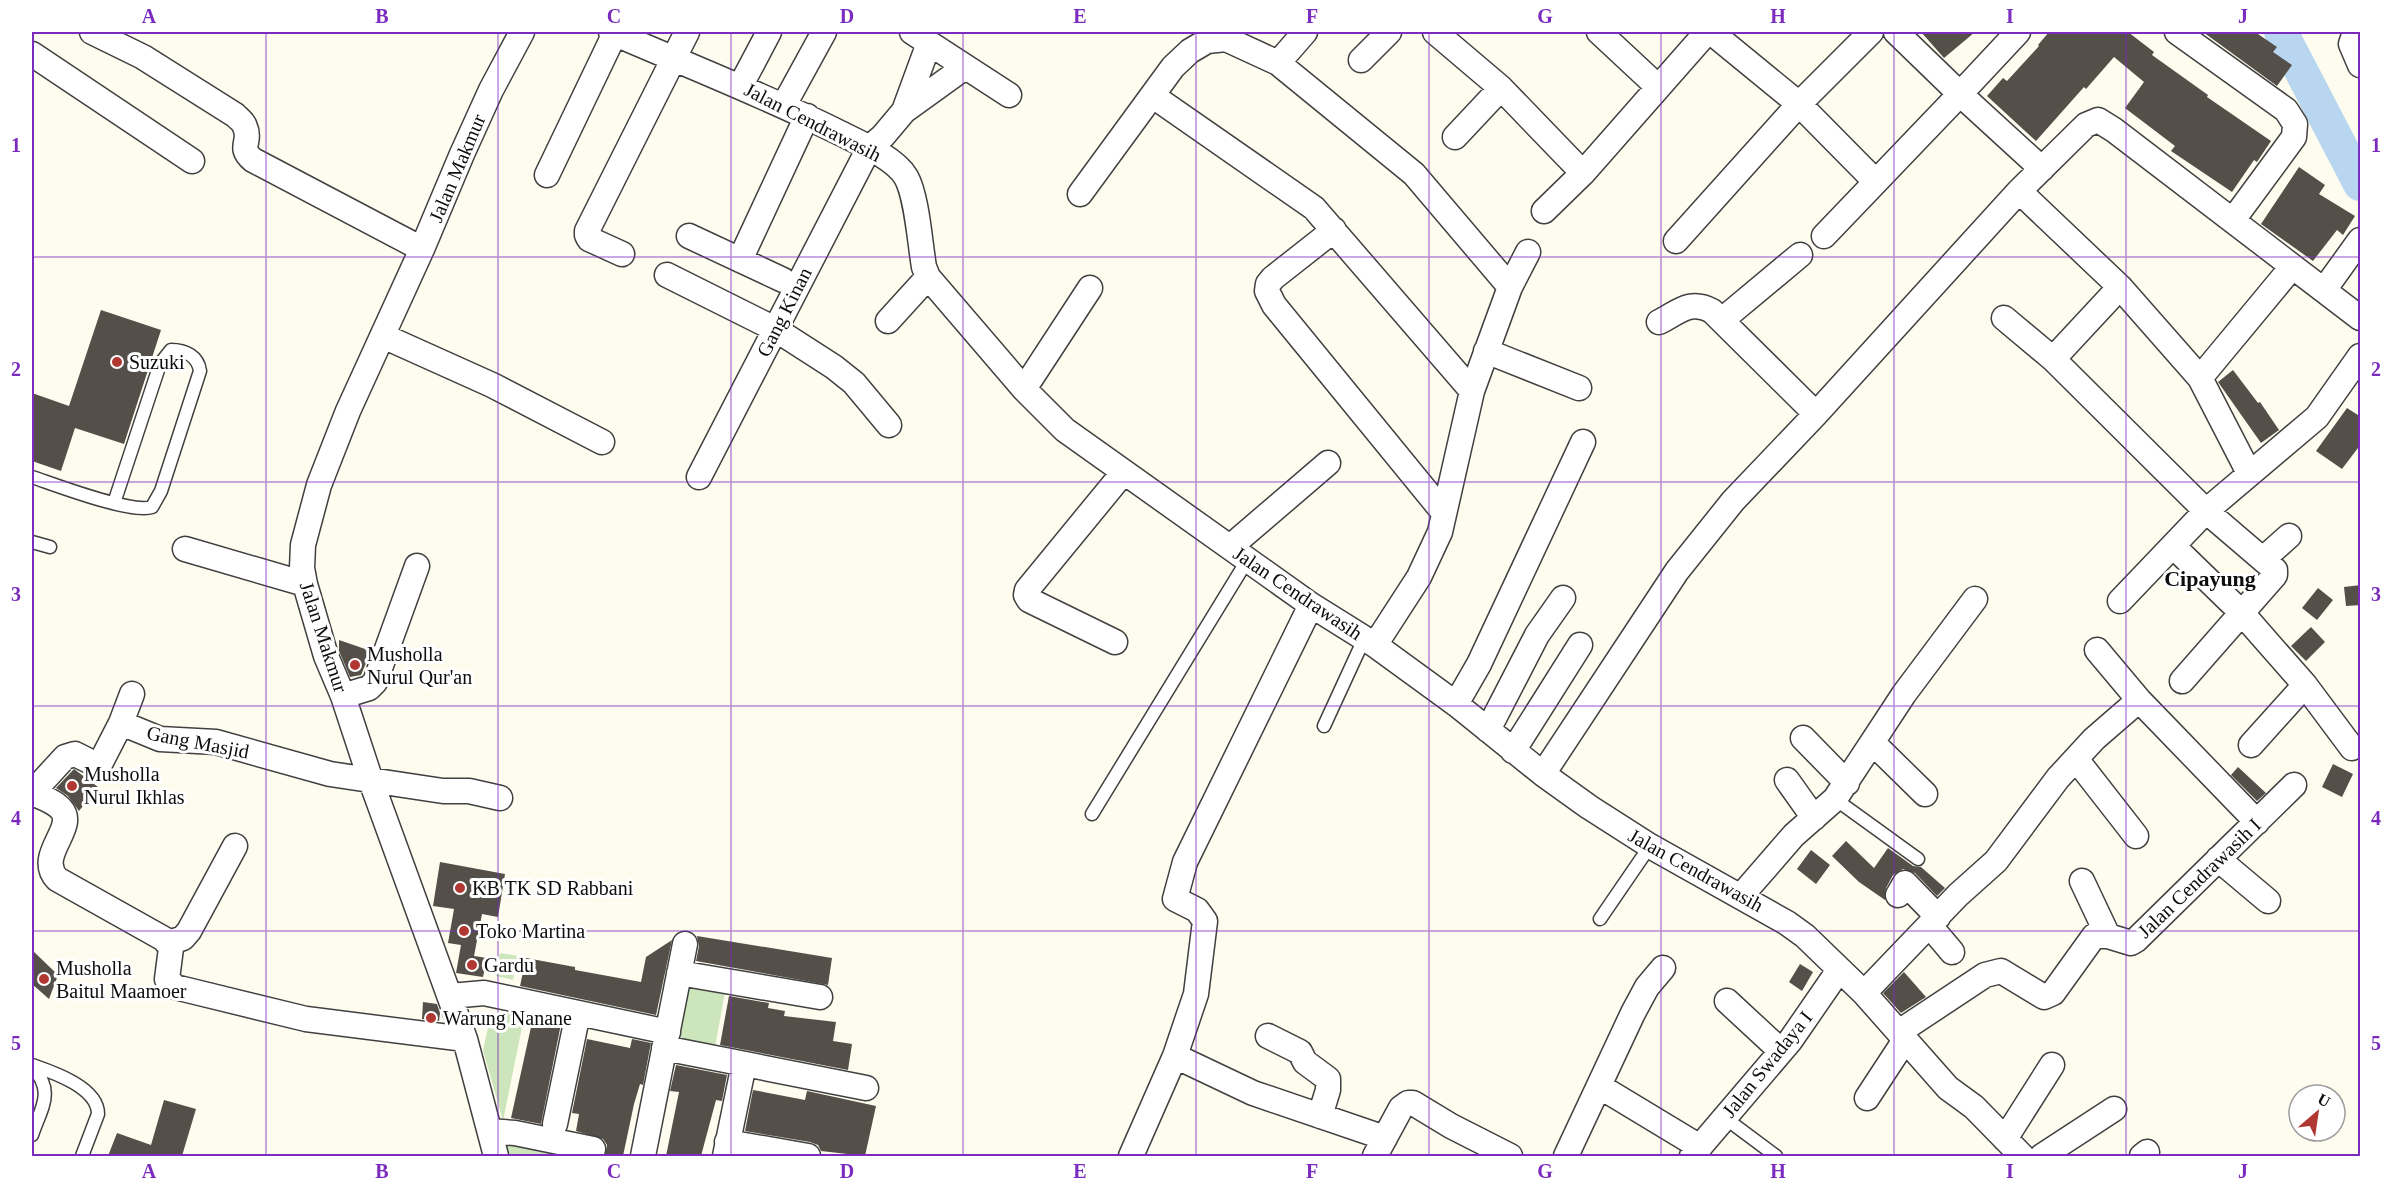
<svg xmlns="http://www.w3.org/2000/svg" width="2392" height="1188" font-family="'Times New Roman',serif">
  <rect width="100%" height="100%" fill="#fdfcee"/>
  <path fill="#cde5bb" d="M 500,953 L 518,956 L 513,980 L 496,976 Z
    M 687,986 L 725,992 L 715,1047 L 677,1040 Z
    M 504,1012 L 524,1017 L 503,1121 L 483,1050 L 488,1028 L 500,1030 Z
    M 498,1132 L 588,1156 L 503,1156 Z"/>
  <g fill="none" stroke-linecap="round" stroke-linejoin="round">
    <path stroke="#b8d6f0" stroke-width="34" d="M 2281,32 L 2360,184"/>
  </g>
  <path fill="#554f4a" d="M 1921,32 L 1975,32 L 1944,58 Z
    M 2049,32 L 2128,32 L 2154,52 L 2152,55 L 2208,95 L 2207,97 L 2271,141 L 2257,162 L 2254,160 L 2232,192 L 2171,151 L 2175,146 L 2125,108 L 2144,82 L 2114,57 L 2086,89 L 2084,87 L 2036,141 L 1987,96 L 2003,78 L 2007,81 L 2039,46 L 2038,45 Z
    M 2203,32 L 2255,32 L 2277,47 L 2273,52 L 2292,65 L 2277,86 Z
    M 2299,167 L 2325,185 L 2319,194 L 2355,216 L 2343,235 L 2337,230 L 2313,261 L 2261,224 Z
    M 101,310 L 161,330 L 124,444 L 75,428 L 61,471 L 32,461 L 32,393 L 69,406 Z
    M 2233,370 L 2258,403 L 2260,402 L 2279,430 L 2261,443 L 2218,382 Z
    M 2347,408 L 2361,417 L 2361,444 L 2342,469 L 2316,451 Z
    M 2361,585 L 2361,605 L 2346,606 L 2344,587 Z
    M 2318,588 L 2333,600 L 2317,620 L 2302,608 Z
    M 2311,627 L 2325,642 L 2306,661 L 2291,646 Z
    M 339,640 L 371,651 L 361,675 L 350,677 L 339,651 Z
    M 2333,764 L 2353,774 L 2342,797 L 2322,787 Z
    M 2238,767 L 2266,793 L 2257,801 L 2231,775 Z
    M 74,769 L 98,787 L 79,811 L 68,796 L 56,788 Z
    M 1846,841 L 1874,868 L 1888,848 L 1913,866 L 1921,867 L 1945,888 L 1937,896 L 1915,873 L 1903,869 L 1893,875 L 1886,888 L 1885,900 L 1859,882 L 1832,856 Z
    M 1811,850 L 1830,865 L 1816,884 L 1797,869 Z
    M 440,862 L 505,874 L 498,917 L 482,914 L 474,956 L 487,958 L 483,977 L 456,973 L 461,945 L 448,943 L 454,909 L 433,906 Z
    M 697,936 L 832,958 L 828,985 L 696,961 L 699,946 Z
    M 672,940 L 656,1015 L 520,986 L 526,958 L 575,967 L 575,970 L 641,982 L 646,957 Z
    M 32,950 L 58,975 L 49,999 L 32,984 Z
    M 1800,964 L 1813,972 L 1802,991 L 1789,982 Z
    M 1904,972 L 1926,997 L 1901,1013 L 1883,993 Z
    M 729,996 L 769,1003 L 768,1008 L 785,1011 L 784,1016 L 836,1022 L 833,1041 L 852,1044 L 848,1070 L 720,1045 Z
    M 423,1002 L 437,1004 L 440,1013 L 439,1021 L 422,1019 Z
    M 533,1018 L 561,1024 L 541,1124 L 511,1118 Z
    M 587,1039 L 630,1048 L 632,1039 L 651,1043 L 643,1085 L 640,1084 L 634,1104 L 623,1156 L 605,1156 L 607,1145 L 603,1139 L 576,1131 L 579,1114 L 572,1113 Z
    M 676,1065 L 727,1075 L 722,1101 L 716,1100 L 701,1156 L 666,1156 L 679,1092 L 670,1091 Z
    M 753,1090 L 805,1100 L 807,1091 L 876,1106 L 865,1156 L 821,1151 L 818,1145 L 810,1142 L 745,1131 Z
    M 164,1100 L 196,1109 L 182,1156 L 108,1156 L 117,1133 L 151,1145 Z"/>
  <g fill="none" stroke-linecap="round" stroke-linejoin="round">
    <defs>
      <path id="service" d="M 32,477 C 56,485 131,514 152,507 L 161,491 L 200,371 C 198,356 185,350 171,350 L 160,364 L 114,503
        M 32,542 L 50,547
        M 1324,726 L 1364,639
        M 1835,799 L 1918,859
        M 1092,814 L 1248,559
        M 1600,919 L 1650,846
        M 32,1065 C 52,1072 98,1087 98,1114 L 82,1156
        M 1725,1118 L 1776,1156
        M 32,1135 C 42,1106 55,1092 32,1066"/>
      <path id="minor" d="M 92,32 L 143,57 L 235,115 C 239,119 244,122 245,127 C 252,142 237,147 253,160 L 422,249
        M 611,32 C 687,65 764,95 838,132 C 858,142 895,158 906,177 C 917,196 920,244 924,267 L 928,277 L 1024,389 L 1065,430 L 1311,605 L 1375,645 L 1456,704 L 1543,774 L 1589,807 L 1650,846 L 1787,923 L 1805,936 L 1864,993 L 1948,1088 L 1974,1107 L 2022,1156
        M 912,32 L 1009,95
        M 1435,32 L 1501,88 L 1583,173
        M 1599,32 L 1658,87
        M 1711,32 L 1799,104 L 1875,181
        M 1896,32 L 1960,94 L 2018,32
        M 2177,32 L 2286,110 L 2295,124 L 2294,137 L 2233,220
        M 2355,32 L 2351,44 L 2360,65
        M 32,54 L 192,161
        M 1361,60 L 1389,32
        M 1278,63 L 1305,32
        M 741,85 L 769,32
        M 1153,96 L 1314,208 L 1472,391
        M 784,105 L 824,32
        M 904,111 L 929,43
        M 1455,137 L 1501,88
        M 547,175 L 615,33
        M 2019,191 L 2120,287 L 2200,378 L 2292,267
        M 1080,194 L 1173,67 L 1190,51 L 1207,41 L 1226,39 L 1278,63 L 1414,174 L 1510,287
        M 1544,211 L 1583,173 L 1707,32
        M 1334,230 L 1273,278 L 1268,284 L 1267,291 L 1274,305 L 1444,513
        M 689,236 L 783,280
        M 1824,236 L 1960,94 L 2042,169
        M 1676,241 L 1799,104 L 1871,32
        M 622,254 L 589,239 L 587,235 L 587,231 L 687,32
        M 740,260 L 807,116
        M 667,275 L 775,329 L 834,367 L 854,383 L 889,425
        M 2324,290 L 2360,240
        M 2004,318 L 2053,359 L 2206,511 L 2275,570 L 2275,575 L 2182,681
        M 1722,320 L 1800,255
        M 888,321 L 928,277
        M 1659,322 C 1679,312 1690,299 1712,311 L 1816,414
        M 383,336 L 492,385 L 602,442
        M 1486,351 L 1579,388
        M 2053,359 L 2120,287
        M 2200,378 L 2249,473
        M 1024,389 L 1090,288
        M 699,477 L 869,148 L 883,136 L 904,111 L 965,67
        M 2173,546 L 2241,612 L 2305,685 L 2352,748
        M 1230,547 L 1328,463
        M 185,549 L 305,584
        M 2263,559 L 2289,536
        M 2120,601 L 2206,511 L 2317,417 L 2360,356
        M 1115,642 L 1029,600 L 1026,595 L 1027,590 L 1123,473
        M 1375,645 L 1419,577 L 1440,532 L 1472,391 L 1510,287 L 1528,252
        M 2097,650 L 2139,700 L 2257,822
        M 343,696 L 369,688 L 375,682 L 417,566
        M 1456,704 L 1479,664 L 1583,442
        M 121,723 L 132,694
        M 1488,730 L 1537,635 L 1563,598
        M 1803,738 L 1847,783
        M 1873,743 L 1925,794
        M 2251,745 L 2305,685
        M 1513,751 L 1580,645
        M 2076,759 L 2136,836
        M 1543,774 L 1677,571 L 1733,501 L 1816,414 L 2019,191 L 2086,125 L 2098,120 L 2114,130 L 2360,318
        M 1787,780 L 1814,818
        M 2218,859 L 2268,901
        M 2082,881 L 2108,936
        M 1898,895 L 1905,883 L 1938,917
        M 1741,896 L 1794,835 L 1835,799 L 1904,694 L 1975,599
        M 1930,926 L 1952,952
        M 169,943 L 183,938 L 189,931 L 235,846
        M 679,973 L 820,997
        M 1864,993 L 1958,895 L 1996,861 L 2058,778 L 2094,739 L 2139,700
        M 450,996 L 484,993 L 668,1032
        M 1727,1001 L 1781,1051
        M 1900,1034 L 1908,1026 L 1985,975 L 2001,971 L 2044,997 L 2053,993 L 2094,936 L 2108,936 L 2131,943 L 2136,940 L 2294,785
        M 1268,1036 L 1300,1052 L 1305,1062 L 1328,1079 L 1328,1090 L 1320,1116
        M 465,1039 L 306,1019 L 175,987 L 167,979 L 171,948 L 164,939 L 57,879 C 35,855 78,828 61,809 C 54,801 41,797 32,793 L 65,757 L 75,754 L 93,763 L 101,762 L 121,723 L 160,739 L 216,742 L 330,774 L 443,791 L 469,791 L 500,798
        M 664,1048 L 866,1088
        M 1175,1056 L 1253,1093 L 1385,1138
        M 1599,1086 L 1700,1147
        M 1867,1098 L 1905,1040
        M 555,1124 L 578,1013
        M 490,1131 L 515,1133 L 593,1149
        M 2005,1139 L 2052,1065
        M 727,1142 L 808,1156
        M 496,1156 L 465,1039 L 371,781 L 343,696 L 326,656 L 305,584 L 302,568 L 303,545 L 319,485 L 348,411 L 422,249 L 462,154 L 491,90 L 522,32
        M 643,1156 L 685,944
        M 725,1156 L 744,1064
        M 1131,1156 L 1175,1056 L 1196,994 L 1205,921 L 1197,910 L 1175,899 L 1185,862 L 1311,605
        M 1375,1156 L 1401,1108 L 1408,1103 L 1413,1103 L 1451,1126 L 1510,1156
        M 1566,1156 L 1633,1013 L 1647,987 L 1663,968
        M 1692,1156 L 1790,1041 L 1839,970
        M 2042,1156 L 2114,1109
        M 2142,1156 L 2147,1152"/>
    </defs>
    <use href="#service" stroke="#404040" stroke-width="15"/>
    <use href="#minor" stroke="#404040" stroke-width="27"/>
    <use href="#service" stroke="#fff" stroke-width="12"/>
    <use href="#minor" stroke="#fff" stroke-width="24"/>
  </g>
  <path fill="none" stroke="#7b2cbf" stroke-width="1.5" stroke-opacity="0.55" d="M 266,32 L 266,1156M 498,32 L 498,1156M 731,32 L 731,1156M 963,32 L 963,1156M 1196,32 L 1196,1156M 1429,32 L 1429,1156M 1661,32 L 1661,1156M 1894,32 L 1894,1156M 2126,32 L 2126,1156M 32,257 L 2360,257M 32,482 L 2360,482M 32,706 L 2360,706M 32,931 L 2360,931"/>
  <g fill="#b03732" stroke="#fff" stroke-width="2">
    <circle cx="117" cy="362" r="6"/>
    <circle cx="355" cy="665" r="6"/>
    <circle cx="72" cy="786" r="6"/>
    <circle cx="460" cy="888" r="6"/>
    <circle cx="464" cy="931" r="6"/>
    <circle cx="472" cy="965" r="6"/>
    <circle cx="44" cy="979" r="6"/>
    <circle cx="431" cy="1018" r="6"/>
  </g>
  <g text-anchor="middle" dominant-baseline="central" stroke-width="6" stroke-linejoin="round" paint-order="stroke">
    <g font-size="20" fill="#0d0d0d" stroke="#fff">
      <text transform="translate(813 122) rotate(27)">Jalan Cendrawasih</text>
      <text transform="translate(457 168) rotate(-67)">Jalan Makmur</text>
      <text transform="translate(784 312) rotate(-63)">Gang Kinan</text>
      <text transform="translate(1298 593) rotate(34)">Jalan Cendrawasih</text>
      <text transform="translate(324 637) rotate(72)">Jalan Makmur</text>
      <text transform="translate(198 742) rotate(11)">Gang Masjid</text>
      <text transform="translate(1696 870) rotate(29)">Jalan Cendrawasih</text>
      <text transform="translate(2199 878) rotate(-44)">Jalan Cendrawasih I</text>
      <text transform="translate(1767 1064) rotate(-51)">Jalan Swadaya I</text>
    </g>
    <g font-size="20" fill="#0d0d0d" stroke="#fff" text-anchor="start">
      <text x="129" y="362">Suzuki</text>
      <text x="367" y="654">Musholla<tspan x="367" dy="23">Nurul Qur'an</tspan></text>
      <text x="84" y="774">Musholla<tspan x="84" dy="23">Nurul Ikhlas</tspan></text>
      <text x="472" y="888">KB TK SD Rabbani</text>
      <text x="476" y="931">Toko Martina</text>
      <text x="484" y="965">Gardu</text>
      <text x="56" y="968">Musholla<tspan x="56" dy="23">Baitul Maamoer</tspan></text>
      <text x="443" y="1018">Warung Nanane</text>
    </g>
    <g font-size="22" font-weight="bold" fill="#0d0d0d" stroke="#fff">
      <text x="2210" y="578">Cipayung</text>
    </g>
  </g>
  <rect width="2392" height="1188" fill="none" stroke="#ffffff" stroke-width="66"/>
  <g transform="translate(2317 1113) rotate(29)"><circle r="28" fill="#ffffff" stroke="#9e9e9e" stroke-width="1.5"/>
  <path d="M0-4.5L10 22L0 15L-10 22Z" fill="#b03732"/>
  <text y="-9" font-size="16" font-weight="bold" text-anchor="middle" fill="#0d0d0d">U</text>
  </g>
  <rect x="33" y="33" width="2326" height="1122" fill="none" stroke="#7b2cbf" stroke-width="2"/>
  <g font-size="20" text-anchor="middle" font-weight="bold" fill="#7b2cbf">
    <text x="149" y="23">A</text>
    <text x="382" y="23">B</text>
    <text x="614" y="23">C</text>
    <text x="847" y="23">D</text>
    <text x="1080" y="23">E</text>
    <text x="1312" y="23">F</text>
    <text x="1545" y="23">G</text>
    <text x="1778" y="23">H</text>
    <text x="2010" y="23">I</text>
    <text x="2243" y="23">J</text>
    <text x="16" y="152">1</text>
    <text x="2376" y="152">1</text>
    <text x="16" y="376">2</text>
    <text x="2376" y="376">2</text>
    <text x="16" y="601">3</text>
    <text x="2376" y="601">3</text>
    <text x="16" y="825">4</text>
    <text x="2376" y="825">4</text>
    <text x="16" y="1050">5</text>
    <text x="2376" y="1050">5</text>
    <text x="149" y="1178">A</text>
    <text x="382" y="1178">B</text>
    <text x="614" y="1178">C</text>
    <text x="847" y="1178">D</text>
    <text x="1080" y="1178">E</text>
    <text x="1312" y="1178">F</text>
    <text x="1545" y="1178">G</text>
    <text x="1778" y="1178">H</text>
    <text x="2010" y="1178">I</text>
    <text x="2243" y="1178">J</text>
  </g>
</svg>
